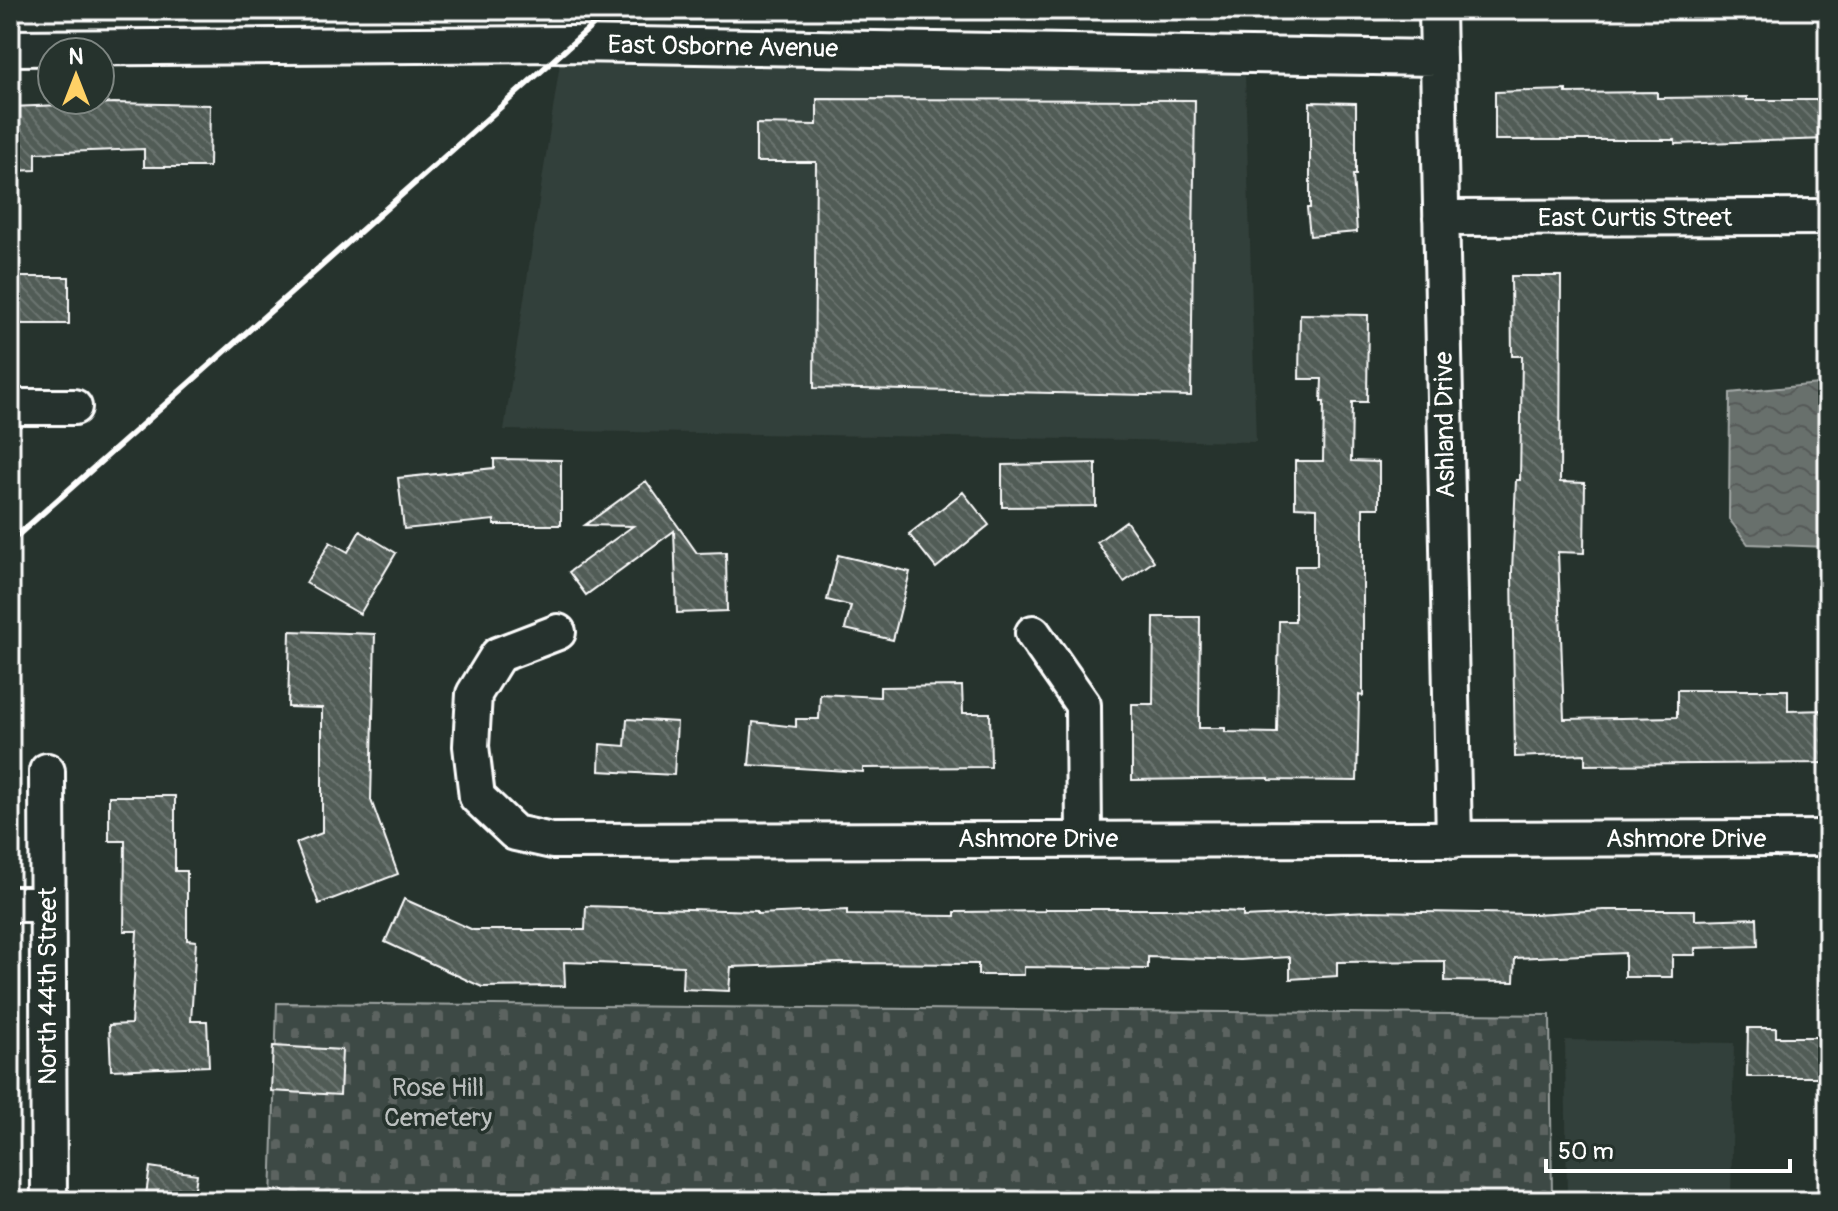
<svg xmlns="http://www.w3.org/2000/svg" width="1838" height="1211" font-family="Pangolin,sans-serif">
  <defs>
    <pattern id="cemetery-stones" width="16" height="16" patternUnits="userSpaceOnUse" patternTransform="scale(2)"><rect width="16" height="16" fill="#3e4944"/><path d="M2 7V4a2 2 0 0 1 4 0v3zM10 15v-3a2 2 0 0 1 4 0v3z" fill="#5b6460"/></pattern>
    <pattern id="water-waves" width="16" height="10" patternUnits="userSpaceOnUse" patternTransform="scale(2)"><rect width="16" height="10" fill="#67706c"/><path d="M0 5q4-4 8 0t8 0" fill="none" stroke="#575a59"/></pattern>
    <pattern id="building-back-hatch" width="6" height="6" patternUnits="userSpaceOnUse" patternTransform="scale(2)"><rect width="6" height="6" fill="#515c57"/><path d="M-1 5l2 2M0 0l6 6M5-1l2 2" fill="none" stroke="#6b7470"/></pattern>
  </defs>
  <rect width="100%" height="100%" fill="#26332d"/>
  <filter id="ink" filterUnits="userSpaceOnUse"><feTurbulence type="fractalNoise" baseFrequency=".0125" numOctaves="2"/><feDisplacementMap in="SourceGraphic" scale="16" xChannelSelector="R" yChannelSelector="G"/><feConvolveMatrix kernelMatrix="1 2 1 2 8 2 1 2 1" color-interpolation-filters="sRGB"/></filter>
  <g filter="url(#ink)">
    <path fill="#333f3a" d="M 560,63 L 1245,74 L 1256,442 L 504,430 Z
      M 1565,1040 L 1734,1043 L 1731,1201 L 1567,1201 Z"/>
    <path fill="url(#cemetery-stones)" stroke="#9ea4a2" stroke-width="2" d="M 277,1003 L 1550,1015 L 1552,1201 L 271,1201 Z"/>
    <path fill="url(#water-waves)" stroke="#a4a9a7" stroke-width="2" d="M 1828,383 L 1828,547 L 1748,544 L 1729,519 L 1730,393 Z"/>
    <path fill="url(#building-back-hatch)" stroke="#fff" stroke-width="2" d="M 1566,90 L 1566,93 L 1657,92 L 1657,98 L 1747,97 L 1747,100 L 1828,100 L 1828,139 L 1675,144 L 1675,140 L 1495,140 L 1495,92 Z
      M 817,99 L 1195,100 L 1191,396 L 814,388 L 816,162 L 756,162 L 756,124 L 817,125 Z
      M 1310,102 L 1356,103 L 1356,175 L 1353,175 L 1357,232 L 1310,236 L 1307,208 L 1310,208 Z
      M 114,103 L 210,105 L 209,167 L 144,167 L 144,149 L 36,153 L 36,170 L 10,171 L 10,107 Z
      M 1511,276 L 1561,276 L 1560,482 L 1585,483 L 1584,553 L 1558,552 L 1564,719 L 1677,717 L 1677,690 L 1788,690 L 1788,711 L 1828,710 L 1828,763 L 1585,765 L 1585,754 L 1515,757 L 1512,572 L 1516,480 L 1520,480 L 1522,356 L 1512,356 Z
      M 10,277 L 69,277 L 69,324 L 10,324 Z
      M 1300,314 L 1368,315 L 1367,402 L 1352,402 L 1351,461 L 1379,462 L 1379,508 L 1363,508 L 1363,696 L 1359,695 L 1357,781 L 1269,780 L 1269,778 L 1132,780 L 1132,704 L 1153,704 L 1154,617 L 1200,617 L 1199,728 L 1225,728 L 1225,732 L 1277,733 L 1279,621 L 1295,621 L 1295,566 L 1317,566 L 1317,508 L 1295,507 L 1295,461 L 1323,461 L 1324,402 L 1321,402 L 1322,379 L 1299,379 Z
      M 494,459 L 561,460 L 561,525 L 494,525 L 494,520 L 404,529 L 398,478 L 494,468 Z
      M 1096,463 L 1096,506 L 1002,507 L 1002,465 Z
      M 646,481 L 697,553 L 726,552 L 727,611 L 677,613 L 674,531 L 586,595 L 569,572 L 633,526 L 585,525 Z
      M 963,492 L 989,525 L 936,568 L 909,534 Z
      M 1126,521 L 1154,561 L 1124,582 L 1097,542 Z
      M 360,531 L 396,553 L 360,614 L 306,583 L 330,542 L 348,552 Z
      M 838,555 L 910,572 L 893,640 L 845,629 L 851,606 L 827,600 Z
      M 290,631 L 375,634 L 371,800 L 398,874 L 319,904 L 296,843 L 322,833 L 322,708 L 288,707 Z
      M 962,686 L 963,713 L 990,713 L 991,767 L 863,768 L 863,772 L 749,765 L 753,722 L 796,727 L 796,719 L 819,719 L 820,694 L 880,697 L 880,687 Z
      M 627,719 L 677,722 L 674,775 L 599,771 L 600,744 L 625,746 Z
      M 109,796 L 175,796 L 175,871 L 187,871 L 187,940 L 196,941 L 191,1021 L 207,1021 L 209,1066 L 111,1070 L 109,1025 L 131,1024 L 137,931 L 124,931 L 125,841 L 109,841 Z
      M 404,899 L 473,930 L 585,930 L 586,906 L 757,911 L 757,914 L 847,910 L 847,915 L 955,916 L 955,912 L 1045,911 L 1045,909 L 1172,909 L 1243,912 L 1243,917 L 1369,911 L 1534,914 L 1604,910 L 1695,910 L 1695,920 L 1757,918 L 1758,946 L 1695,948 L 1695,955 L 1672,955 L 1672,977 L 1625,977 L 1625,953 L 1515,958 L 1514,982 L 1445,981 L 1445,961 L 1337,962 L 1337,976 L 1290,979 L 1290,957 L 1241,960 L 1148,957 L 1148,969 L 1024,967 L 1024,975 L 978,975 L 978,964 L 840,963 L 731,967 L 729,991 L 682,989 L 683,966 L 564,962 L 565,986 L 482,987 L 385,942 Z
      M 1748,1028 L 1776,1028 L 1776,1037 L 1828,1037 L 1828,1077 L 1747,1077 Z
      M 273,1046 L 342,1050 L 340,1095 L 271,1091 Z
      M 150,1167 L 197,1174 L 193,1201 L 146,1195 Z"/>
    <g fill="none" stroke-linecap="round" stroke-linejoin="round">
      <defs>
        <path id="street" d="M 1437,10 L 1454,840
          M 10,48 L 571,44 L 1436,58
          M 1441,218 L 1828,217
          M 10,407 L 74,407
          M 558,632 L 498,655 L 474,694 L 471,746 L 477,797 L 515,833 L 552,841 L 1828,838
          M 1033,633 L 1083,705 L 1084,839
          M 47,771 L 49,1201
          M 10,904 L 47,904"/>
      </defs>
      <use href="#street" stroke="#fff" stroke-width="40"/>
      <use href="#street" stroke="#26332d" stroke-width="34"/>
      <path stroke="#fff" stroke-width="6" d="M 10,542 L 610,10"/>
    </g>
  </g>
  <g text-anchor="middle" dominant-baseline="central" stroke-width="7" stroke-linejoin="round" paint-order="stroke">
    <g font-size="26" fill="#fff" stroke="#26332d">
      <text transform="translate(723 47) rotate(1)">East Osborne Avenue</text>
      <text x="1635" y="218">East Curtis Street</text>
      <text transform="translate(1445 425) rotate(-91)">Ashland Drive</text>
      <text x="1038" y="839">Ashmore Drive</text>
      <text x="1686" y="839">Ashmore Drive</text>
      <text transform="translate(48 986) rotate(-90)">North 44th Street</text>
    </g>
    <g font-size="26" fill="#bbbfbe" stroke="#26332d">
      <text x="438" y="1088">Rose Hill<tspan x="438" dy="30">Cemetery</tspan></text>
    </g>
  </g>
  <rect width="1838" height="1211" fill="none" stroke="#26332d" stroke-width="40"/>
  <rect x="20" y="20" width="1798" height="1171" fill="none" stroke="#fff" stroke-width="3" filter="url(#ink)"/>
  <g transform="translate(76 76)"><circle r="38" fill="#26332d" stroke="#7d8581" stroke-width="2"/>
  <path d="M0-6L14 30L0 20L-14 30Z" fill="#ffd166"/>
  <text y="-12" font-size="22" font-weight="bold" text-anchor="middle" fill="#ffffff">N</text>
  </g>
  <path d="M1546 1159v12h244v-12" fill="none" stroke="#ffffff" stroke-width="4"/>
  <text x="1558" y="1159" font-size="24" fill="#ffffff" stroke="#26332d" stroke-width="6" paint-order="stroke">50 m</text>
</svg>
